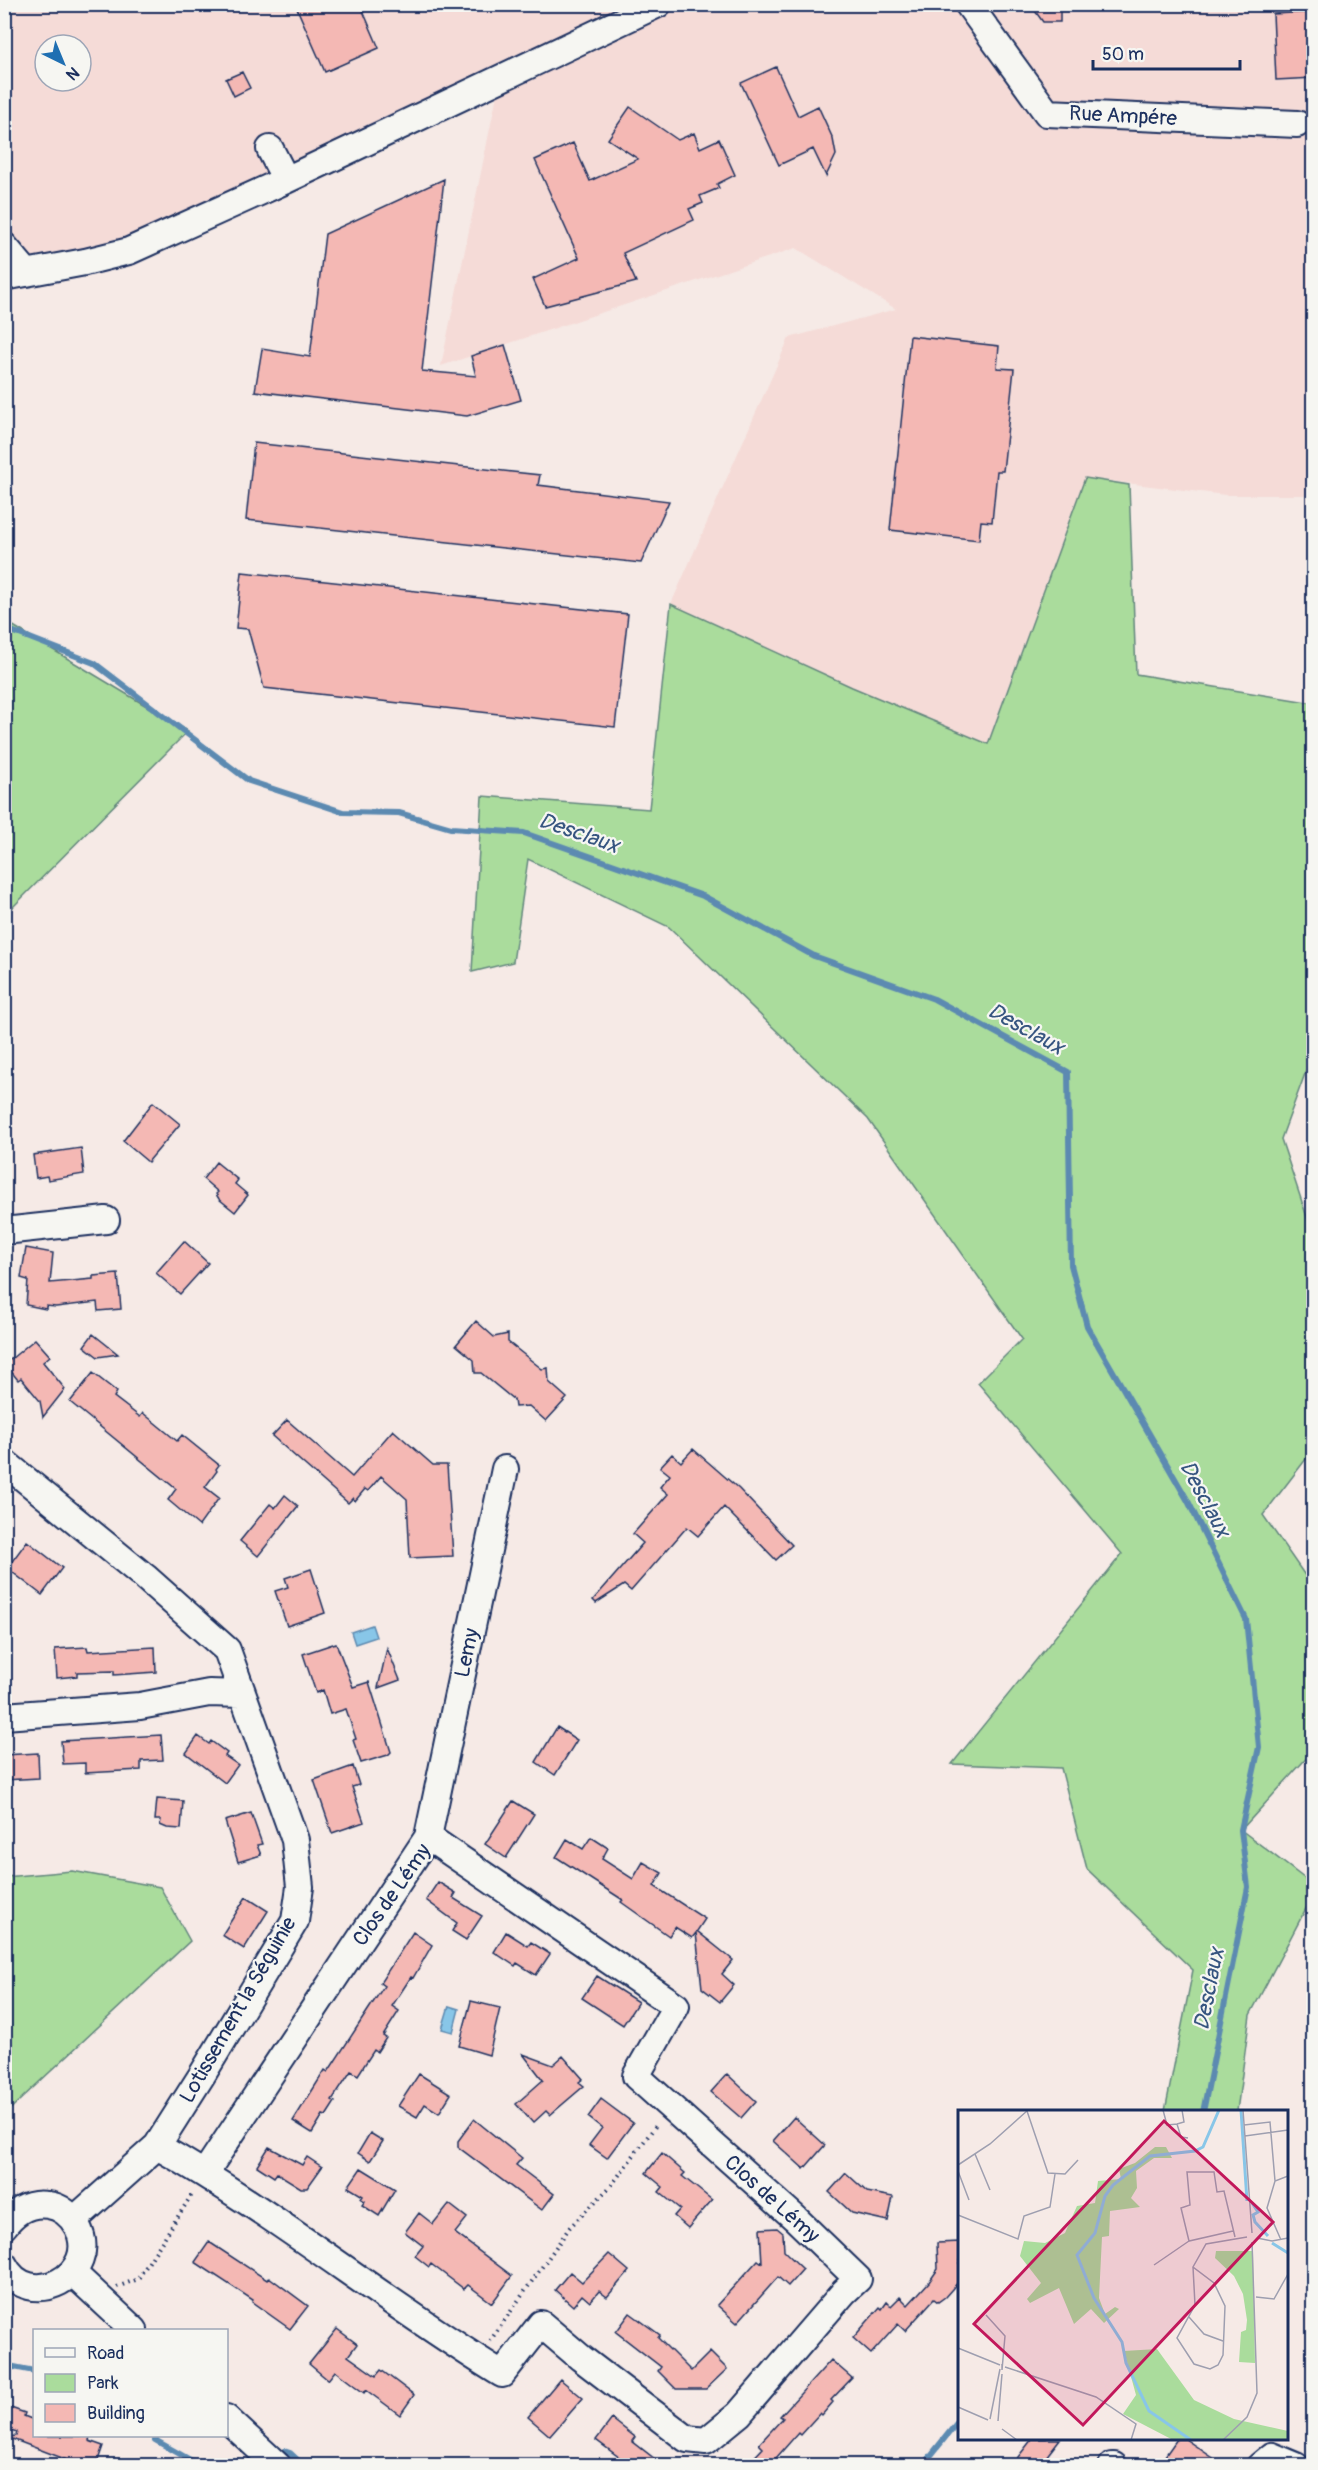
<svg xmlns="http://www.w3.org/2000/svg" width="1318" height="2470" font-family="Pangolin,sans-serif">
  <rect width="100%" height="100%" fill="#f6eae6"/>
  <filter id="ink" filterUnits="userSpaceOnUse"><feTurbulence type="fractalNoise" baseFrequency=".0167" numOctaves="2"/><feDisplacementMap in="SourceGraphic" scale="12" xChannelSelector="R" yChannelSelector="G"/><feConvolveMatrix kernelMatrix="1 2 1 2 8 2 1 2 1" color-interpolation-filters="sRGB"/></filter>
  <g filter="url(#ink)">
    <path fill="#f5dbd7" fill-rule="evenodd" d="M 4,5 L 1313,5 L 1313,495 L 1225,495 L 1085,478 L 988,744 L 852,687 L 671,604 L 789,338 L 896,309 L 796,248 L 441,366 L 500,80 L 191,230 L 5,274 ZM 45,45 L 81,45 L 81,81 L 45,81 Z"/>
    <path fill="#aadc9c" stroke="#62867d" stroke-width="1.5" d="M 1085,478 L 1129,485 L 1136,674 L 1313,703 L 1313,1052 L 1281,1139 L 1313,1235 L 1313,1450 L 1263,1515 L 1313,1587 L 1313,1751 L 1241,1830 L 1313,1885 L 1313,1895 L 1250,2015 L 1237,2111 L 1165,2111 L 1193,1970 L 1087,1869 L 1061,1768 L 952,1764 L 1122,1554 L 978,1383 L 1022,1339 L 868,1119 L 669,927 L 528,859 L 513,962 L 472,972 L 482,796 L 649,809 L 671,604 L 852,687 L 988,744 Z
      M 5,621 L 188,731 L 5,915 Z
      M 72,1871 L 160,1887 L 190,1941 L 5,2114 L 5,1877 Z"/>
    <path fill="#88c6e8" stroke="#5c8ab1" stroke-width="1.5" d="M 372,1625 L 376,1637 L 355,1644 L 351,1632 Z
      M 449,2006 L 459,2009 L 453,2032 L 442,2029 Z"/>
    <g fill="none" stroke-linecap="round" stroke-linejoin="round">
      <path stroke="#5c8ab1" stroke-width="6" d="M 4,628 L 94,663 L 249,781 L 343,812 L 399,813 L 451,828 L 524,833 L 703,896 L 814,956 L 934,999 L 1068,1072 L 1071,1265 L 1087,1326 L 1188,1501 L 1246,1619 L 1259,1747 L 1241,1830 L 1248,1887 L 1203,2112
        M 4,2365 L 34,2371
        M 157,2436 L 155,2440 L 201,2466
        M 284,2451 L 290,2453 L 304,2466
        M 926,2466 L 928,2459 L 960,2419"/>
    </g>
    <path fill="#f4b8b4" stroke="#1b2f5e" stroke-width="1.5" d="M 295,4 L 360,4 L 379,48 L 325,72 Z
      M 1030,4 L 1060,4 L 1060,22 L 1043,22 Z
      M 1314,12 L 1314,78 L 1276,80 L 1273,14 Z
      M 776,67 L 798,116 L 818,106 L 833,139 L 836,155 L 826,176 L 813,149 L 779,165 L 741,83 Z
      M 242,72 L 250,88 L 234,96 L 226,79 Z
      M 630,107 L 678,140 L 694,133 L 700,148 L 719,139 L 735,175 L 717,184 L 719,188 L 700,196 L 703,203 L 689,209 L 694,220 L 623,253 L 636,282 L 545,306 L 533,279 L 579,258 L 535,160 L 573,143 L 590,181 L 638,159 L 608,139 Z
      M 444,179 L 422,371 L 476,376 L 471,356 L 505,345 L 521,400 L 467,416 L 255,391 L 262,349 L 310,357 L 325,234 Z
      M 910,336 L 999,346 L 997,368 L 1014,369 L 1003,471 L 997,471 L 992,522 L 981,521 L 979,540 L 890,530 Z
      M 254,443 L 540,475 L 538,485 L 669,501 L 641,563 L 246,520 Z
      M 242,572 L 628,614 L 615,727 L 264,688 L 248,629 L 236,628 Z
      M 153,1102 L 180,1124 L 148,1162 L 123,1141 Z
      M 81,1148 L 84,1174 L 48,1180 L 47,1176 L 36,1178 L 33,1155 Z
      M 216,1162 L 238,1180 L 235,1184 L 248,1195 L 235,1212 L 219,1199 L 216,1194 L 218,1192 L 203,1179 Z
      M 184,1241 L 208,1263 L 180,1294 L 156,1273 Z
      M 26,1248 L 53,1253 L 50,1283 L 93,1279 L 93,1276 L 118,1274 L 121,1309 L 98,1311 L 97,1302 L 56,1307 L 46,1306 L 46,1309 L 26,1305 L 28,1280 L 21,1278 Z
      M 476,1321 L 494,1337 L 508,1334 L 508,1342 L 542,1369 L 548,1368 L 549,1382 L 567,1398 L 546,1421 L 529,1406 L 515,1407 L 514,1400 L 481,1373 L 475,1373 L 474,1360 L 456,1345 Z
      M 93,1334 L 118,1354 L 98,1357 L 84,1346 Z
      M 35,1339 L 50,1356 L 43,1362 L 65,1389 L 43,1417 L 40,1401 L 21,1378 L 18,1380 L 5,1364 Z
      M 93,1373 L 117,1392 L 114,1397 L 140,1417 L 143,1413 L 177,1441 L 182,1435 L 219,1465 L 216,1469 L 217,1471 L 205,1487 L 219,1498 L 199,1526 L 168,1500 L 176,1489 L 70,1402 Z
      M 287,1420 L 352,1477 L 393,1430 L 433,1465 L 447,1465 L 453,1556 L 410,1558 L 407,1499 L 381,1476 L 368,1491 L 365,1489 L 355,1501 L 353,1498 L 348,1503 L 272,1436 Z
      M 693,1449 L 739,1489 L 792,1545 L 776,1560 L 724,1507 L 698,1536 L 687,1527 L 631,1591 L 624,1585 L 596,1603 L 593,1600 L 643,1543 L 633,1534 L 668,1494 L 660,1487 L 670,1475 L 660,1467 L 672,1454 L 681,1462 Z
      M 285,1495 L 298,1506 L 258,1556 L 240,1541 L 270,1504 L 275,1508 Z
      M 27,1541 L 62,1568 L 42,1595 L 7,1568 Z
      M 311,1569 L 325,1613 L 287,1626 L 275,1591 L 288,1587 L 285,1578 Z
      M 336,1643 L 353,1687 L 369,1682 L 391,1752 L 388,1755 L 361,1763 L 353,1740 L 356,1739 L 346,1709 L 330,1714 L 323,1690 L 316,1693 L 303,1654 Z
      M 87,1647 L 88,1651 L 155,1647 L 156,1672 L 114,1675 L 114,1671 L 77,1672 L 77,1676 L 57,1678 L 55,1649 Z
      M 387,1648 L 400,1680 L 378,1688 Z
      M 557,1727 L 577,1740 L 555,1775 L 536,1762 Z
      M 161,1735 L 163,1760 L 141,1761 L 141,1770 L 85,1773 L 85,1763 L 63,1764 L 61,1741 Z
      M 198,1736 L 209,1744 L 211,1741 L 227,1753 L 225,1756 L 238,1765 L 225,1783 L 186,1753 Z
      M 38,1753 L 39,1778 L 4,1780 L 4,1755 Z
      M 353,1766 L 359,1785 L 352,1787 L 364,1822 L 332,1833 L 314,1780 Z
      M 157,1799 L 183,1801 L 181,1829 L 167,1828 L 160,1825 L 161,1820 L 155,1820 Z
      M 513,1801 L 534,1814 L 506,1858 L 485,1844 Z
      M 251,1813 L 262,1844 L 257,1845 L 261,1855 L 238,1862 L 225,1821 Z
      M 591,1837 L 608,1848 L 602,1859 L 633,1879 L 643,1862 L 662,1873 L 654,1886 L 705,1919 L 697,1931 L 733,1960 L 722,1974 L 734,1985 L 720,2002 L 702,1988 L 696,1933 L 692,1938 L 675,1927 L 669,1936 L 621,1902 L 623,1900 L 556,1857 L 567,1839 L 583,1849 Z
      M 438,1882 L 456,1893 L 453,1898 L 482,1916 L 466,1940 L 452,1931 L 457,1923 L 426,1900 Z
      M 246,1897 L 268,1911 L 244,1949 L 222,1935 Z
      M 413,1932 L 432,1945 L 413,1978 L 411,1977 L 392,2006 L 399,2011 L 383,2036 L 386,2038 L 377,2052 L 374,2050 L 358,2075 L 351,2071 L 332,2100 L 335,2102 L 326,2116 L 323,2115 L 312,2133 L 293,2121 L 325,2070 L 328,2072 L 361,2021 L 384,1986 L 380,1983 Z
      M 506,1932 L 528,1946 L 531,1942 L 550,1954 L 536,1975 L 517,1963 L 515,1966 L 494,1952 Z
      M 597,1976 L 638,2002 L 623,2025 L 582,1998 Z
      M 471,2001 L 500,2008 L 489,2055 L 459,2046 Z
      M 523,2054 L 553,2065 L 563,2056 L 583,2079 L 579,2082 L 584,2086 L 550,2115 L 546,2111 L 533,2123 L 516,2104 L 543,2080 Z
      M 419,2074 L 451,2094 L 439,2113 L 425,2104 L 417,2117 L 398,2106 Z
      M 727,2074 L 756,2101 L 741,2118 L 711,2092 Z
      M 601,2099 L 633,2123 L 607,2158 L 589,2145 L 602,2128 L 588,2117 Z
      M 794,2117 L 825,2145 L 804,2169 L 773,2141 Z
      M 474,2119 L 522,2158 L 516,2165 L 554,2194 L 542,2210 L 458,2147 L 458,2141 Z
      M 370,2133 L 383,2141 L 370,2161 L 358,2153 Z
      M 269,2147 L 302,2165 L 307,2157 L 322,2167 L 307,2188 L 301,2188 L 277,2173 L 274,2177 L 257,2166 Z
      M 662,2153 L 685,2173 L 682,2176 L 712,2200 L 688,2228 L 674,2216 L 680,2209 L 659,2192 L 663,2187 L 646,2173 Z
      M 361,2168 L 395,2189 L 379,2216 L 362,2205 L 365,2201 L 361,2199 L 363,2196 L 348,2187 Z
      M 846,2173 L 867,2192 L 893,2197 L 888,2221 L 852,2213 L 829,2192 Z
      M 449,2204 L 467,2218 L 455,2233 L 512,2276 L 492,2303 L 468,2285 L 464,2289 L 431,2264 L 429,2267 L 415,2256 L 423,2246 L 405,2232 L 419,2213 L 433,2224 Z
      M 777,2228 L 783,2233 L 784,2251 L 803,2269 L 788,2286 L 778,2277 L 737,2323 L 717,2305 L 758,2260 L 762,2263 L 760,2229 Z
      M 209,2242 L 267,2280 L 269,2277 L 308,2306 L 290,2329 L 252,2302 L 253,2300 L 195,2262 Z
      M 960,2242 L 960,2280 L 945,2297 L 938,2302 L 934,2299 L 905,2331 L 898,2324 L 871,2354 L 853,2338 L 880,2307 L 882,2309 L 887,2302 L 891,2306 L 900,2297 L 908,2305 L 929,2282 L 938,2269 L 937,2243 Z
      M 609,2254 L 629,2271 L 607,2297 L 599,2291 L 590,2302 L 582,2295 L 573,2306 L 555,2290 L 570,2272 L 582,2282 Z
      M 630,2313 L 660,2335 L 658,2338 L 691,2371 L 710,2352 L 727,2369 L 706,2389 L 676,2389 L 658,2371 L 661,2367 L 616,2332 Z
      M 337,2329 L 357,2344 L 348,2356 L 376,2376 L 381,2370 L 414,2395 L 400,2415 L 366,2390 L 364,2393 L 335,2371 L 328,2380 L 309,2364 Z
      M 831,2360 L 852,2378 L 831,2400 L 833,2402 L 822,2415 L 820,2413 L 800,2435 L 798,2433 L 769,2466 L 746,2466 L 763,2448 L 759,2444 L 783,2418 L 780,2416 Z
      M 560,2379 L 583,2398 L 550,2436 L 528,2417 Z
      M 8,2407 L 25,2413 L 24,2416 L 34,2420 L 34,2436 L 90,2436 L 89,2441 L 103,2446 L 96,2466 L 83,2466 L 7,2437 L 16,2436 L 17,2432 L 4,2428 L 4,2415 Z
      M 612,2419 L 635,2437 L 632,2441 L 664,2466 L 631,2466 L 596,2440 Z
      M 1032,2439 L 1060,2439 L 1039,2466 L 1011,2466 Z
      M 1177,2439 L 1185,2439 L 1225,2466 L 1180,2466 L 1165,2456 Z"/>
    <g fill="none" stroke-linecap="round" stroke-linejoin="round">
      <defs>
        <path id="minor" d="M 968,4 L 1047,113 L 1297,124
          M 270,149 L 286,180
          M 4,246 L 27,273
          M 4,277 L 85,262 L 129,251 L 286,180 L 658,4
          M 4,1231 L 106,1220
          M 4,1462 L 145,1577 L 227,1650 L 295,1840 L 300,1887 L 295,1921 L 202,2075 L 157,2146 L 74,2220
          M 4,1716 L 140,1706 L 209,1693 L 241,1694
          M 428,1837 L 505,1469
          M 157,2146 C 277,2214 384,2302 502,2374 L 541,2324 L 581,2358 L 687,2439 L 706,2441 L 739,2414 L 844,2292 L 858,2279 L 795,2218 L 636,2076 L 676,2006 L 428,1837 L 205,2173
          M 4,2226 C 15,2211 29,2202 48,2205 C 60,2206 71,2215 77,2226 C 103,2275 28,2313 4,2265
          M 73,2273 L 134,2330
          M 226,2418 L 278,2466
          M 1112,2466 L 1114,2466
          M 1260,2466 L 1272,2456 L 1296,2466"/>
      </defs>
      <use href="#minor" stroke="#1b2f5e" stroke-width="30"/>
      <path stroke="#1b2f5e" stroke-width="4" stroke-dasharray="1.5 4.5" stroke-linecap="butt" d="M 117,2287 L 138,2279 L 193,2193
        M 490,2341 L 570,2227 L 611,2186 L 657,2124"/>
      <use href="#minor" stroke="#f6f6f2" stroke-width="26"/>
    </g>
  </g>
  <g text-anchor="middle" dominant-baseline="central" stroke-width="4.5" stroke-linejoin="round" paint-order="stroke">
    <g font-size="21" fill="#1b2f5e" stroke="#f6f6f2">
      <text transform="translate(1123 116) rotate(3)">Rue Ampére</text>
      <text transform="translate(467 1653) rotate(-78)">Lemy</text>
      <text transform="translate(392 1895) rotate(-55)">Clos de Lémy</text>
      <text transform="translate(238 2010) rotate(-60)">Lotissement la Séguinie</text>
      <text transform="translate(772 2199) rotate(42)">Clos de Lémy</text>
    </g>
    <g font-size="22" font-style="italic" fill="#365580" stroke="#f6f6f2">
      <text transform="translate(579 833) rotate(19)">Desclaux</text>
      <text transform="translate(1026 1029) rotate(29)">Desclaux</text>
      <text transform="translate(1205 1499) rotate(62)">Desclaux</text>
      <text transform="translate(1209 1989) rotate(-79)">Desclaux</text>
    </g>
  </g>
  <g transform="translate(958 2110)">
    <rect width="330" height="330" fill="#f6eae6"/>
    <path d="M 197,37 L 208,37 L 214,48 L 196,48 L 178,61 L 179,78 L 173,88 L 182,97 L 152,101 L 151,126 L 144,127 L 141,188 L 147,204 L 157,197 L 161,199 L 146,213 L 133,199 L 116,214 L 101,178 L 72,193 L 69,189 L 83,173 L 62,146 L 66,131 L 87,133 L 107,123 L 119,96 L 137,93 L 140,71 L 163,69 L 161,59 L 177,53 ZM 258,141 L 295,141 L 297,253 L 281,252 L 283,222 L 288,220 L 289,210 L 285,184 L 276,166 L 257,148 ZM 199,239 L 236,290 L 276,309 L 330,321 L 330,330 L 215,330 L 165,304 L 178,285 L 166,241 Z" fill="#aadc9c"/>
    <path fill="none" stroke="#88c6e8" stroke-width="3" d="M 283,0 L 289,91M 294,93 L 300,102 L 295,105 L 297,112 L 310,126M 314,133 L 330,143M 233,330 L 191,301 L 168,253 L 164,232 L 136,188 L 119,145 L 137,123 L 147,86 L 155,75 L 192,46 L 237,41 L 245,37 L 261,0"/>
    <path fill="none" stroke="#9e9fb0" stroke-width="1.5" d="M 205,0 L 209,15 L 219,14 L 223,27 L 230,28M 285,0 L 294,123M 69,1 L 90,63 L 107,64 L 120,50M 219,14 L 226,12 L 224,0M 286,15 L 312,12 L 317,71M 287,26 L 330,20M 17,44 L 32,80M 0,55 L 32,34 L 70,0M 0,61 L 11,90M 0,105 L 60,129 L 66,106 L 92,97 L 97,64M 275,121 L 231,131 L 223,98 L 232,95 L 229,62 L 256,62 L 259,82 L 266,81 L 277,127M 299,128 L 314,131 L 330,128M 323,130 L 309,98 L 317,71 L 330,66M 196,155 L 231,131M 235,157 L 237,195 L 219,228 L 236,254 L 252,259 L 260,255 L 265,245 L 267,196 L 256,173 L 235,157 L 248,134 L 289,127M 298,187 L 316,189 L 330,164M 28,205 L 47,226 L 44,260 L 44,254M 231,207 L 246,224 L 265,231M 0,238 L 42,255M 47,257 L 138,287 L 178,314 L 173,330M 0,297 L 30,310M 32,309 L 42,259M 40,311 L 44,264M 44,319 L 59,330M 265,330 L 289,307 L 299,283 L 294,132"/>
    <path fill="#c2185b" fill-opacity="0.15" stroke="#c2185b" stroke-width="3" d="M 206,11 L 315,112 L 125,315 L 16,214 Z"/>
    <rect width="330" height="330" fill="none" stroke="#1b2f5e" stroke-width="3"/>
  </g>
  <rect width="1318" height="2470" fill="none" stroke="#f6f6f2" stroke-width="24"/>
  <rect x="12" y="12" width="1294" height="2446" fill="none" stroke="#1b2f5e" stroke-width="2" filter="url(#ink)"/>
  <rect x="33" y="2329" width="195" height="108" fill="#f6f6f2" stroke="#9ea6b7" stroke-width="1.5"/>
  <rect x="45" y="2348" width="30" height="9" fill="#f6f6f2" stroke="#9ea6b7" stroke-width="1.5"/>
  <text x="87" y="2359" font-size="18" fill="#1b2f5e">Road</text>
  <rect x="45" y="2374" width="30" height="18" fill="#aadc9c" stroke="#9ea6b7" stroke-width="1.5"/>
  <text x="87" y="2389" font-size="18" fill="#1b2f5e">Park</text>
  <rect x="45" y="2404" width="30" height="18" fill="#f4b8b4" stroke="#9ea6b7" stroke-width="1.5"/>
  <text x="87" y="2419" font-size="18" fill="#1b2f5e">Building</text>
  <g transform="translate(63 63) rotate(137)"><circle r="28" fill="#f6f6f2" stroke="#9ea6b7" stroke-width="1.5"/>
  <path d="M0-4.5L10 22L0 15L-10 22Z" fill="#1f6fb2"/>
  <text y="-9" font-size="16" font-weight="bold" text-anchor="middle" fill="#1b2f5e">N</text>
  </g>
  <path d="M1093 60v9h147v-9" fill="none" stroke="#1b2f5e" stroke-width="3"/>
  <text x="1102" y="60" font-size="18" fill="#1b2f5e" stroke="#f6f6f2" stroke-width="4.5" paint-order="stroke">50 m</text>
</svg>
